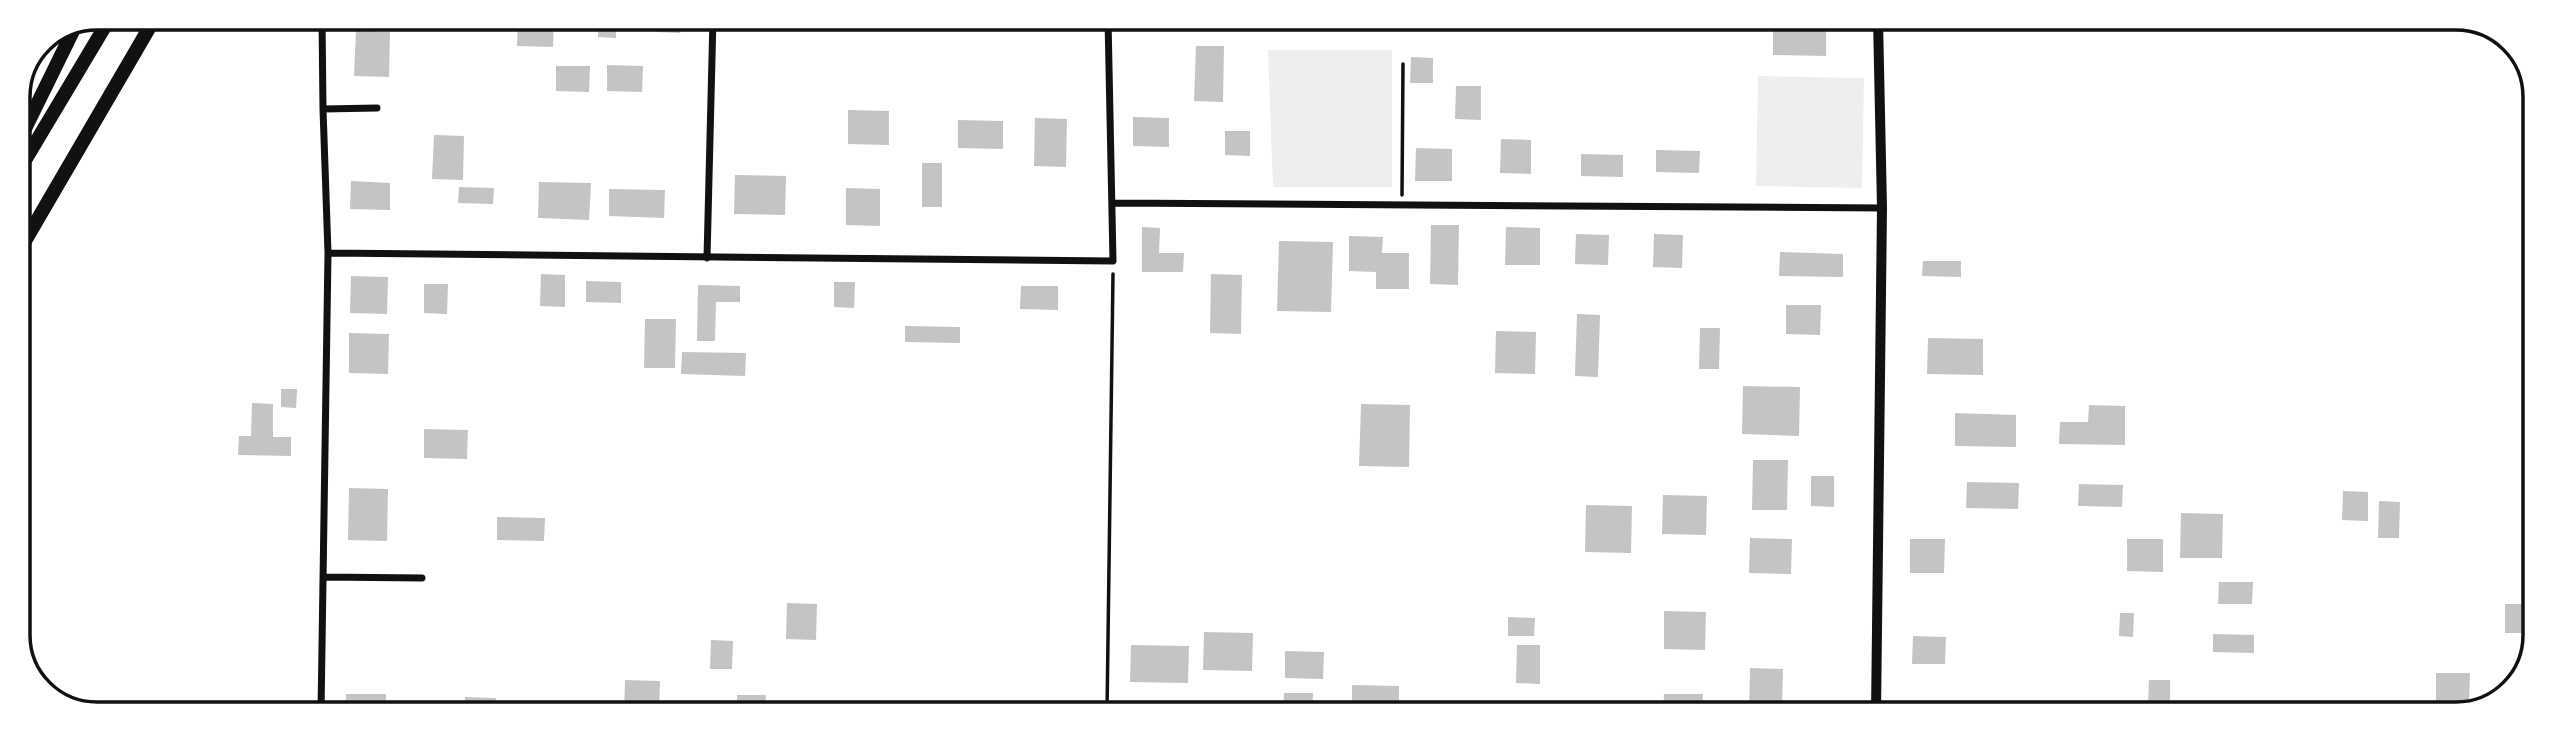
<svg xmlns="http://www.w3.org/2000/svg" width="2553" height="732" font-family="Commissioner,sans-serif">
  <rect width="100%" height="100%" fill="#fff"/>
  <path fill="#eee" d="M 1268,50 L 1392,50 L 1392,187 L 1273,187 Z
    M 1758,76 L 1864,78 L 1862,188 L 1756,186 Z"/>
  <path fill="#c4c4c4" d="M 518,18 L 554,18 L 553,47 L 517,46 Z
    M 598,18 L 616,18 L 616,38 L 598,37 Z
    M 657,18 L 681,18 L 680,33 L 656,32 Z
    M 1139,19 L 1177,19 L 1177,28 L 1139,27 Z
    M 1773,19 L 1826,19 L 1826,56 L 1773,55 Z
    M 356,31 L 390,32 L 389,77 L 354,76 Z
    M 1196,46 L 1224,46 L 1223,102 L 1194,101 Z
    M 1411,57 L 1433,58 L 1433,83 L 1410,83 Z
    M 607,65 L 643,66 L 642,92 L 607,91 Z
    M 556,66 L 590,66 L 589,92 L 556,91 Z
    M 1456,86 L 1481,86 L 1481,120 L 1455,119 Z
    M 848,110 L 889,111 L 889,145 L 848,144 Z
    M 1133,117 L 1169,118 L 1169,147 L 1133,146 Z
    M 1035,118 L 1067,119 L 1066,167 L 1034,166 Z
    M 958,120 L 1003,121 L 1003,149 L 958,148 Z
    M 1225,131 L 1250,131 L 1250,156 L 1225,155 Z
    M 434,135 L 464,136 L 463,180 L 432,179 Z
    M 1501,139 L 1531,140 L 1531,174 L 1500,173 Z
    M 1416,148 L 1452,149 L 1452,181 L 1415,181 Z
    M 1656,150 L 1700,151 L 1699,173 L 1656,172 Z
    M 1581,154 L 1623,155 L 1623,177 L 1581,176 Z
    M 922,163 L 942,163 L 942,207 L 922,207 Z
    M 735,175 L 786,176 L 785,215 L 734,214 Z
    M 351,181 L 390,183 L 390,210 L 350,209 Z
    M 539,182 L 591,183 L 589,220 L 538,218 Z
    M 459,187 L 494,188 L 493,204 L 458,203 Z
    M 846,188 L 880,189 L 880,226 L 846,225 Z
    M 609,189 L 665,190 L 664,218 L 609,216 Z
    M 1431,225 L 1459,225 L 1458,285 L 1430,284 Z
    M 1142,227 L 1160,228 L 1159,253 L 1184,253 L 1183,272 L 1142,272 Z
    M 1506,227 L 1540,228 L 1540,265 L 1505,265 Z
    M 1576,234 L 1609,235 L 1608,265 L 1575,264 Z
    M 1654,234 L 1683,235 L 1682,268 L 1653,267 Z
    M 1349,236 L 1383,237 L 1382,253 L 1409,253 L 1409,289 L 1376,289 L 1376,272 L 1349,271 Z
    M 1279,241 L 1333,242 L 1331,312 L 1277,311 Z
    M 1780,252 L 1843,254 L 1843,277 L 1779,276 Z
    M 1923,261 L 1961,261 L 1961,277 L 1922,276 Z
    M 541,274 L 565,275 L 565,307 L 540,306 Z
    M 1211,274 L 1242,275 L 1241,334 L 1210,333 Z
    M 351,276 L 388,277 L 387,314 L 350,313 Z
    M 586,281 L 621,282 L 621,303 L 586,302 Z
    M 834,282 L 855,282 L 854,308 L 834,307 Z
    M 424,284 L 448,284 L 447,314 L 424,313 Z
    M 698,285 L 740,286 L 740,302 L 716,302 L 715,341 L 697,341 Z
    M 1021,286 L 1058,286 L 1058,310 L 1020,309 Z
    M 1786,305 L 1821,305 L 1820,335 L 1786,334 Z
    M 1577,314 L 1600,315 L 1598,377 L 1575,376 Z
    M 645,319 L 676,319 L 675,368 L 644,368 Z
    M 905,326 L 960,327 L 960,343 L 905,342 Z
    M 1700,328 L 1720,328 L 1719,369 L 1699,369 Z
    M 1496,331 L 1536,332 L 1535,374 L 1495,373 Z
    M 349,333 L 389,334 L 388,374 L 349,373 Z
    M 1928,338 L 1983,339 L 1983,375 L 1927,374 Z
    M 682,352 L 746,353 L 745,376 L 681,374 Z
    M 1743,386 L 1800,387 L 1799,436 L 1742,434 Z
    M 281,389 L 297,389 L 296,408 L 281,407 Z
    M 252,403 L 273,404 L 273,437 L 291,437 L 291,456 L 238,455 L 239,436 L 251,436 Z
    M 1361,404 L 1410,405 L 1409,467 L 1359,466 Z
    M 2089,405 L 2125,406 L 2125,445 L 2059,444 L 2060,422 L 2088,422 Z
    M 1955,413 L 2016,415 L 2016,447 L 1955,446 Z
    M 424,429 L 468,430 L 467,459 L 424,458 Z
    M 1753,460 L 1788,460 L 1787,510 L 1752,510 Z
    M 2527,471 L 2534,471 L 2534,511 L 2527,511 Z
    M 1811,476 L 1834,476 L 1834,507 L 1811,506 Z
    M 1967,482 L 2019,483 L 2018,509 L 1966,508 Z
    M 2079,484 L 2123,485 L 2122,507 L 2078,506 Z
    M 349,488 L 388,489 L 387,541 L 348,540 Z
    M 2343,491 L 2368,492 L 2368,521 L 2342,520 Z
    M 1663,495 L 1707,496 L 1706,535 L 1662,534 Z
    M 2379,501 L 2400,502 L 2399,538 L 2378,538 Z
    M 1586,505 L 1632,506 L 1631,553 L 1585,552 Z
    M 2181,513 L 2223,514 L 2222,558 L 2180,558 Z
    M 497,517 L 545,518 L 544,541 L 497,540 Z
    M 1750,538 L 1792,539 L 1791,574 L 1749,573 Z
    M 1910,539 L 1945,539 L 1944,573 L 1910,573 Z
    M 2127,539 L 2163,539 L 2163,572 L 2127,571 Z
    M 2524,547 L 2533,547 L 2533,584 L 2524,584 Z
    M 2219,582 L 2253,582 L 2252,604 L 2218,604 Z
    M 787,603 L 817,604 L 816,640 L 786,639 Z
    M 2505,604 L 2533,604 L 2533,633 L 2505,633 Z
    M 1664,611 L 1706,612 L 1705,650 L 1664,649 Z
    M 2120,613 L 2134,613 L 2133,637 L 2119,636 Z
    M 1508,617 L 1535,618 L 1534,636 L 1508,636 Z
    M 1204,632 L 1253,633 L 1252,671 L 1203,670 Z
    M 2213,634 L 2254,635 L 2254,653 L 2213,652 Z
    M 1913,636 L 1946,637 L 1945,664 L 1912,664 Z
    M 711,640 L 733,641 L 732,669 L 710,669 Z
    M 1131,645 L 1189,646 L 1188,683 L 1130,682 Z
    M 1517,645 L 1540,645 L 1540,684 L 1516,683 Z
    M 1285,651 L 1324,652 L 1323,679 L 1285,678 Z
    M 1750,668 L 1783,669 L 1782,714 L 1749,714 Z
    M 2436,673 L 2470,673 L 2469,704 L 2436,704 Z
    M 625,680 L 660,681 L 659,712 L 624,711 Z
    M 2149,680 L 2170,680 L 2170,703 L 2148,703 Z
    M 1352,685 L 1399,686 L 1399,705 L 1352,705 Z
    M 1284,693 L 1313,693 L 1312,713 L 1283,713 Z
    M 346,694 L 386,694 L 386,712 L 346,712 Z
    M 1664,694 L 1703,694 L 1702,714 L 1663,714 Z
    M 737,695 L 766,695 L 765,713 L 737,713 Z
    M 465,697 L 496,698 L 495,712 L 464,712 Z
    M 521,703 L 550,704 L 550,712 L 521,712 Z
    M 411,704 L 442,704 L 442,712 L 411,712 Z"/>
  <g fill="none" stroke-linecap="round" stroke-linejoin="round">
    <path stroke="#111" stroke-width="3.5" d="M 1402,195 L 1403,64
      M 1107,713 L 1113,274"/>
    <path stroke="#111" stroke-width="7" d="M 323,109 L 377,108
      M 1112,203 L 1882,208
      M 328,253 L 1113,261 L 1108,19
      M 707,258 L 713,18
      M 324,577 L 422,578
      M 321,712 L 328,253 L 323,109 L 322,18"/>
    <path stroke="#111" stroke-width="10" d="M 1876,714 L 1882,208 L 1878,19"/>
    <path stroke="#111" stroke-width="14" d="M 18,172 L 110,18
      M 18,253 L 155,18"/>
    <path stroke="#111" stroke-width="14" d="M 18,143 L 75,27"/>
  </g>
  <path d="M0 0H2553V732H0ZM97 30H2456A67 67 0 0 1 2523 97V635A67 67 0 0 1 2456 702H97A67 67 0 0 1 30 635V97A67 67 0 0 1 97 30Z" fill="#fff" fill-rule="evenodd"/>
  <path fill="none" stroke="#111" stroke-width="3.5" d="M97 30H2456A67 67 0 0 1 2523 97V635A67 67 0 0 1 2456 702H97A67 67 0 0 1 30 635V97A67 67 0 0 1 97 30Z"/>
</svg>
